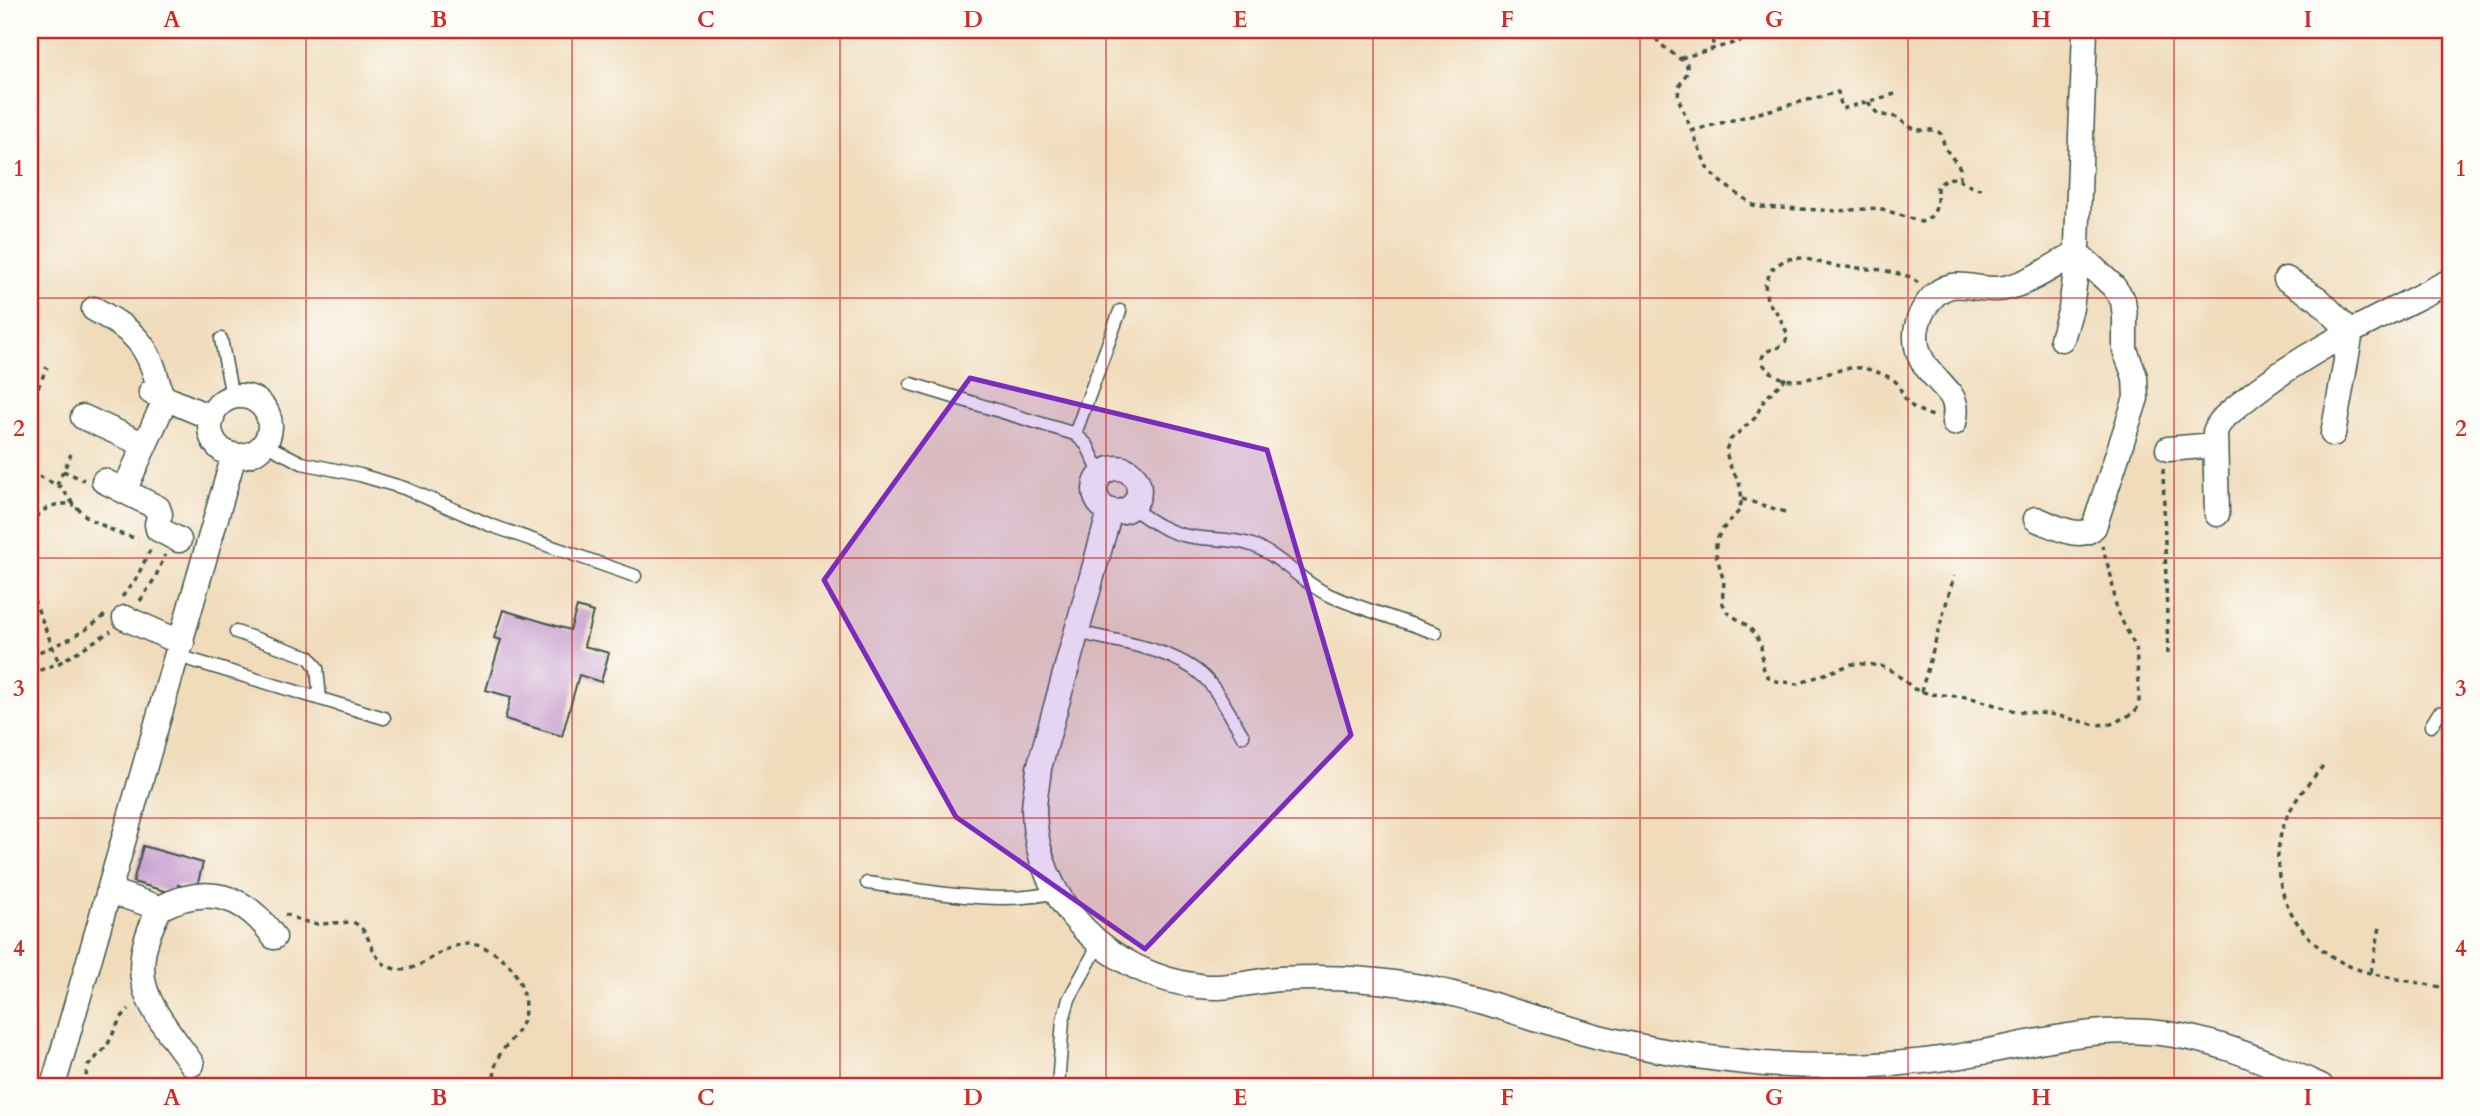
<svg xmlns="http://www.w3.org/2000/svg" width="2480" height="1116" font-family="Cardo,serif">
  <rect width="100%" height="100%" fill="#fdfcf7"/>
  <filter id="ink" filterUnits="userSpaceOnUse"><feTurbulence type="fractalNoise" baseFrequency=".0143" numOctaves="2"/><feDisplacementMap in="SourceGraphic" scale="14" xChannelSelector="R" yChannelSelector="G"/><feConvolveMatrix kernelMatrix="1 2 1 2 8 2 1 2 1" color-interpolation-filters="sRGB"/></filter>
  <filter id="wash" filterUnits="userSpaceOnUse"><feTurbulence type="fractalNoise" baseFrequency=".00686" numOctaves="4" result="noise"/><feDisplacementMap in="SourceGraphic" scale="28" xChannelSelector="R" yChannelSelector="G"/><feGaussianBlur stdDeviation="1.57" result="paint"/><feColorMatrix in="noise" values="0 0 0 0 0 0 0 0 0 0 0 0 0 0 0 0 0 1.4 0 .05"/><feComposite in="paint" operator="in"/></filter>
  <g filter="url(#wash)">
    <rect width="100%" height="100%" fill="#f0dcbb"/>
    <g id="blocks">
      <path fill="#c091c9" d="M 577,607 L 593,612 L 584,646 L 609,653 L 601,682 L 579,675 L 562,736 L 505,719 L 511,697 L 486,690 L 501,640 L 494,638 L 503,610 L 570,630 Z
        M 143,846 L 203,863 L 196,890 L 178,885 L 175,894 L 133,882 Z"/>
    </g>
  </g>
  <g filter="url(#ink)">
    <use href="#blocks" fill-opacity="0" stroke="#3e5548" stroke-width="2"/>
    <g fill="none" stroke-linecap="round" stroke-linejoin="round">
      <defs>
        <path id="lane" d="M 221,339 L 232,397
          M 911,384 L 1075,434 L 1087,445 L 1101,475
          M 1075,434 L 1120,311
          M 264,444 L 302,463 L 360,475 L 404,488 L 490,525 L 635,576
          M 1131,507 C 1150,521 1169,534 1193,537 C 1213,540 1233,538 1252,545 C 1281,556 1301,582 1329,595 C 1364,610 1401,620 1436,633
          M 236,632 L 309,657 L 317,668 L 320,699
          M 1077,632 C 1117,642 1173,648 1204,677 C 1220,693 1231,717 1243,736
          M 178,656 L 384,718
          M 2431,726 L 2439,713 L 2450,711
          M 867,883 C 924,890 1000,907 1055,892
          M 1058,1086 L 1063,1020 L 1069,999 L 1099,944"/>
        <path id="street" d="M 2286,279 L 2318,299 L 2351,332 L 2333,434
          M 94,309 C 137,333 150,345 161,396
          M 2062,339 L 2071,308 L 2076,271 L 2085,30
          M 151,392 L 212,418
          M210 426a30 30 0 1 1 60 0a30 30 0 1 1-60 0Z
          M 83,417 L 145,445
          M 1954,423 C 1956,414 1957,406 1952,397 C 1944,384 1929,374 1922,360 C 1911,340 1916,317 1930,300 C 1953,272 1975,294 2005,288 C 2030,283 2054,265 2077,253 L 2113,286 L 2123,300 L 2125,317 L 2125,350 L 2135,377 L 2136,398 L 2094,527 C 2081,542 2052,525 2036,519
          M 2168,449 L 2215,445
          M1095 490a22 22 0 1 1 44 0a22 22 0 1 1-44 0Z
          M 104,481 L 158,508 L 160,514 L 157,524 L 158,529 L 179,540
          M 124,491 L 166,398
          M 1110,511 L 1039,768 C 1038,782 1034,797 1034,811 C 1036,903 1110,975 1199,986 C 1225,990 1253,981 1279,979 C 1320,977 1362,978 1402,984 C 1471,993 1533,1020 1599,1037 C 1654,1051 1709,1059 1765,1064 C 1828,1068 1890,1067 1954,1057 C 2019,1047 2081,1027 2148,1032 C 2210,1036 2265,1061 2321,1086
          M 2217,514 L 2215,432 C 2219,419 2231,412 2240,404 C 2302,352 2378,318 2450,281
          M 125,618 L 182,643
          M 109,891 L 160,908
          M 192,1064 C 150,1005 122,981 160,908 C 206,884 245,894 274,937
          M 53,1086 L 234,455"/>
      </defs>
      <use href="#lane" stroke="#3e5548" stroke-width="15"/>
      <use href="#street" stroke="#3e5548" stroke-width="27"/>
      <path stroke="#3e5548" stroke-width="3.5" stroke-dasharray="5 5" stroke-linecap="butt" d="M 1650,30 L 1660,44 L 1687,64 L 1687,73 L 1679,86 L 1678,98 L 1707,167 L 1718,180 L 1753,205 L 1761,207 L 1838,211 L 1879,208 L 1921,222 C 1939,216 1937,202 1937,187 C 1956,167 1961,187 1981,189
        M 1710,30 L 1714,48
        M 1681,58 L 1779,30
        M 1868,102 L 1876,112 L 1882,115 L 1896,117 L 1915,130 L 1936,130 L 1941,134 L 1945,148 L 1960,168 L 1960,180
        M 1691,131 L 1838,92 L 1842,109 L 1895,94
        M 1918,283 L 1911,277 L 1883,270 L 1833,266 L 1803,258 L 1786,259 L 1772,269 L 1765,284 L 1767,301 L 1778,314 L 1787,333 L 1786,341 L 1779,347 L 1765,352 L 1762,358 L 1763,364 C 1791,400 1832,364 1861,368 C 1870,369 1890,376 1896,382 C 1900,386 1901,392 1904,397 C 1911,409 1923,412 1935,417
        M 1786,378 L 1764,400 L 1755,418 L 1730,440 L 1726,450 L 1729,464 L 1739,482 L 1742,499 L 1739,511 L 1721,531 L 1716,542 L 1716,554 L 1724,582 L 1722,602 L 1728,613 L 1748,626 L 1756,635 L 1761,646 L 1763,667 L 1767,676 L 1776,681 L 1798,684 L 1852,664 L 1867,664 L 1881,666 L 1894,672 L 1914,689 L 1930,694 L 1968,697 L 2015,711 L 2050,714 L 2096,725 L 2111,724 L 2134,713 L 2139,705 L 2139,695 L 2136,648 L 2117,611 L 2111,576 L 2102,546
        M 30,406 L 47,367
        M 2163,469 L 2168,656
        M 63,471 L 84,480
        M 30,472 L 61,487 L 74,505 L 88,518 L 118,533 L 138,539
        M 57,485 L 71,454
        M 1742,499 L 1785,512
        M 30,525 C 41,509 54,501 74,505
        M 30,590 L 59,663
        M 122,597 L 136,579 L 150,550
        M 140,601 L 155,578 L 165,555
        M 30,655 C 57,646 83,634 105,615
        M 30,674 L 59,663 L 111,631
        M 1921,692 L 1954,576
        M 2323,766 C 2308,784 2292,802 2284,824 C 2264,881 2294,940 2347,965 C 2369,976 2419,982 2445,988
        M 285,914 L 302,921 L 318,924 L 352,922 C 373,929 368,960 392,968 C 429,981 451,914 505,961 C 518,973 525,991 525,1009 C 524,1032 506,1041 497,1060 C 494,1068 495,1077 493,1086
        M 2371,972 L 2380,927
        M 2450,977 L 2445,988 L 2450,996
        M 84,1086 L 88,1066 L 107,1046 L 120,1019 L 129,1009"/>
      <use href="#lane" stroke="#fff" stroke-width="12"/>
      <use href="#street" stroke="#fff" stroke-width="24"/>
    </g>
  </g>
  <path fill="#7b2cbf" fill-opacity="0.2" stroke="#7b2cbf" stroke-width="5" stroke-linejoin="round" d="M 970,378 L 1267,450 L 1351,735 L 1145,949 L 956,817 L 824,580 Z"/>
  <path fill="none" stroke="#d62828" stroke-width="2" stroke-opacity="0.55" d="M 306,30 L 306,1086M 572,30 L 572,1086M 840,30 L 840,1086M 1106,30 L 1106,1086M 1373,30 L 1373,1086M 1640,30 L 1640,1086M 1908,30 L 1908,1086M 2174,30 L 2174,1086M 30,298 L 2450,298M 30,558 L 2450,558M 30,818 L 2450,818"/>
  <rect width="2480" height="1116" fill="none" stroke="#fdfcf7" stroke-width="77"/>
  <rect x="38" y="38" width="2404" height="1040" fill="none" stroke="#d62828" stroke-width="2.5"/>
  <g font-size="23" text-anchor="middle" font-weight="bold" fill="#d62828">
    <text x="172" y="27">A</text>
    <text x="439" y="27">B</text>
    <text x="706" y="27">C</text>
    <text x="973" y="27">D</text>
    <text x="1240" y="27">E</text>
    <text x="1507" y="27">F</text>
    <text x="1774" y="27">G</text>
    <text x="2041" y="27">H</text>
    <text x="2308" y="27">I</text>
    <text x="19" y="176">1</text>
    <text x="2461" y="176">1</text>
    <text x="19" y="436">2</text>
    <text x="2461" y="436">2</text>
    <text x="19" y="696">3</text>
    <text x="2461" y="696">3</text>
    <text x="19" y="956">4</text>
    <text x="2461" y="956">4</text>
    <text x="172" y="1105">A</text>
    <text x="439" y="1105">B</text>
    <text x="706" y="1105">C</text>
    <text x="973" y="1105">D</text>
    <text x="1240" y="1105">E</text>
    <text x="1507" y="1105">F</text>
    <text x="1774" y="1105">G</text>
    <text x="2041" y="1105">H</text>
    <text x="2308" y="1105">I</text>
  </g>
</svg>
